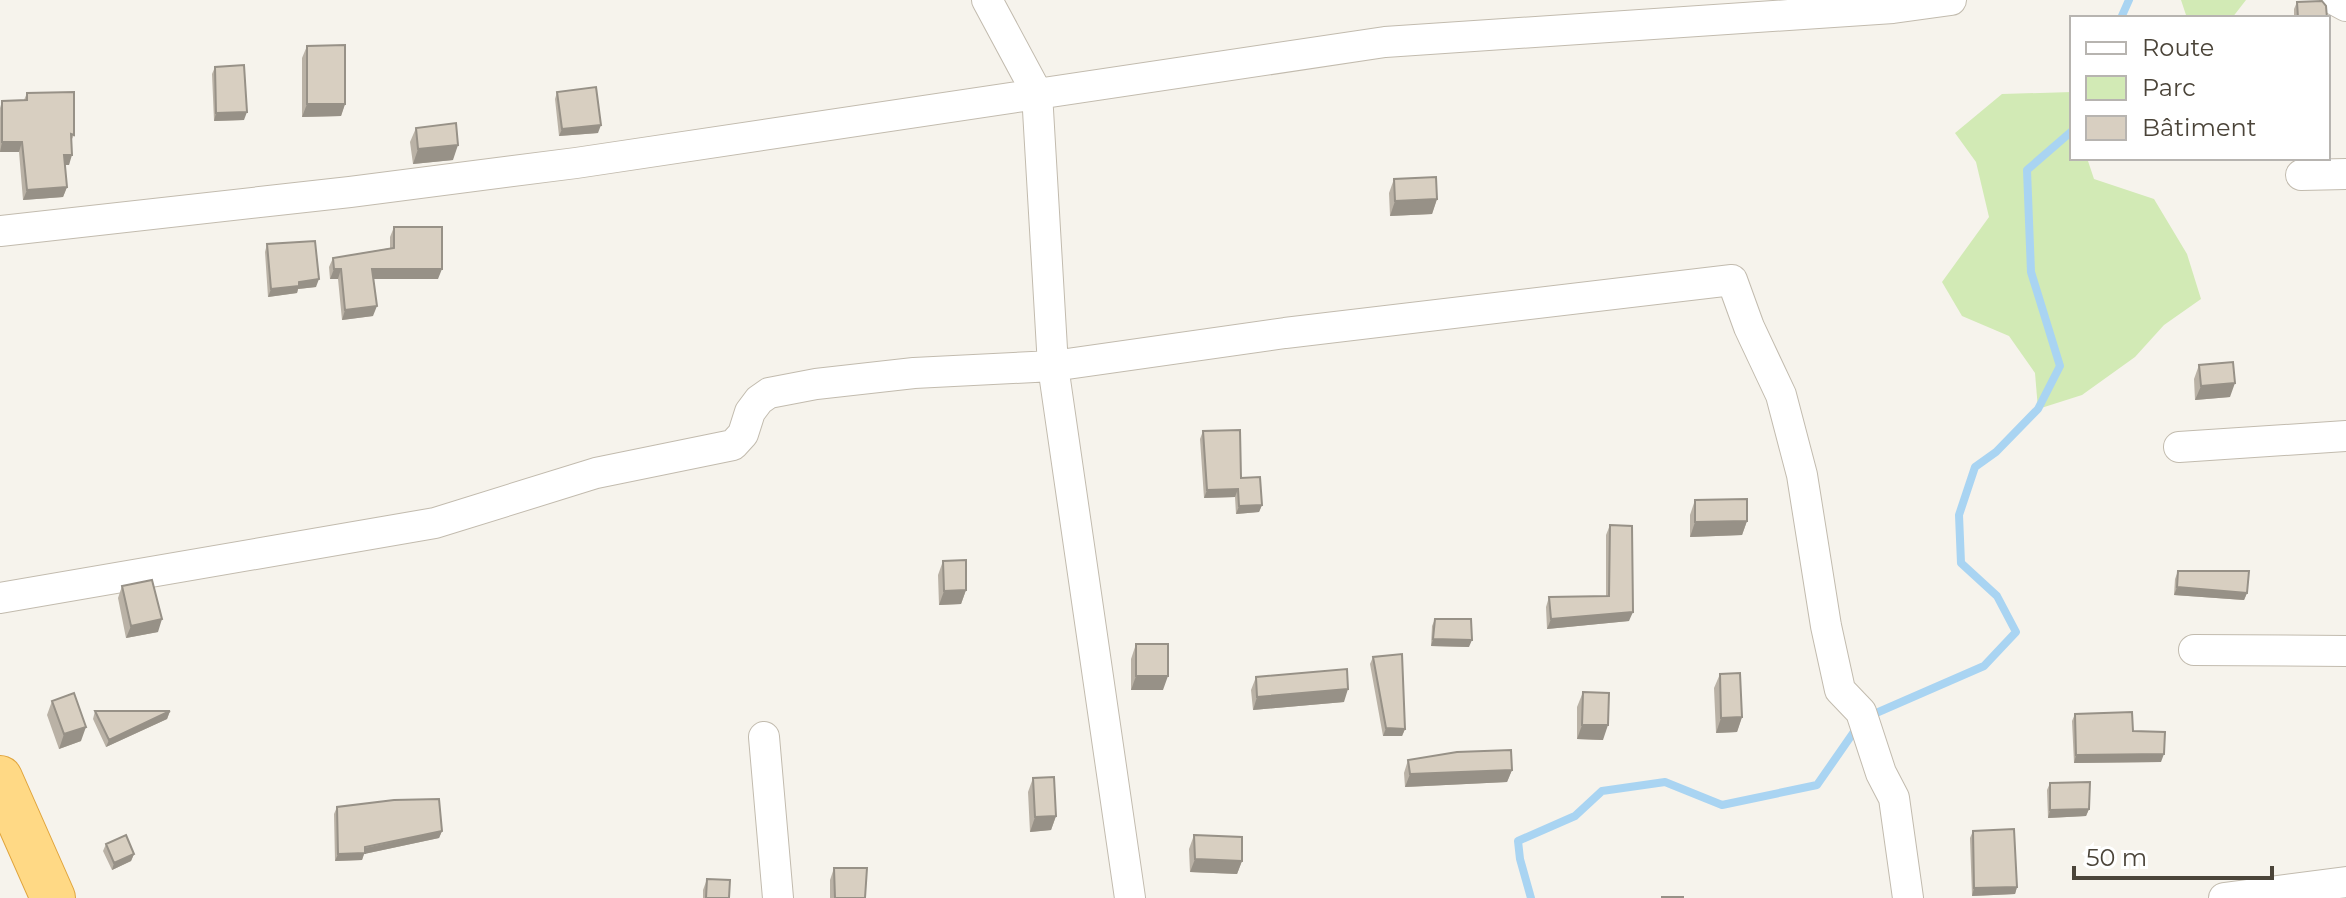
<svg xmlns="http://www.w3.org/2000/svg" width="2346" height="898" font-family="Montserrat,sans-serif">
  <rect width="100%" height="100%" fill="#f6f3ec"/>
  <path fill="#d2eab5" d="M 2181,0 L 2246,0 L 2232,18 L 2187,18 Z
    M 2072,92 L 2072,158 L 2087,158 L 2094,179 L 2154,199 L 2187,254 L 2201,299 L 2164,325 L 2135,357 L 2082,395 L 2038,409 L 2035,373 L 2009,336 L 1962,316 L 1942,282 L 1989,217 L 1976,162 L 1955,133 L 2002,94 Z"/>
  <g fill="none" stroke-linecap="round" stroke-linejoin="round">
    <path stroke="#a9d4f2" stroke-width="8" d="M 2121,18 L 2129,0
      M 1867,717 L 1984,666 L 2016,632 L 1997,596 L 1961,563 L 1959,515 L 1975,467 L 1996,452 L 2038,409 L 2060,366 L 2031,272 L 2027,170 L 2072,131
      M 1531,898 L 1520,859 L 1518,841 L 1575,816 L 1602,791 L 1665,782 L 1722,805 L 1817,785 L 1858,726"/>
    <defs>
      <path id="minor" d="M 987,0 L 1037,93 L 1053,366 L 1130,898
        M 2335,0 L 2346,6
        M 2301,175 L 2346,174
        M 0,231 L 350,192 L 576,163 L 1385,42 L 1893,8 L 1951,0
        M 2179,447 L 2346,436
        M 0,598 L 435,523 L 596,473 L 733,445 L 743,434 L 750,412 L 759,400 L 769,393 L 816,384 L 914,373 L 1053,366 L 1285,333 L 1732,280 L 1749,327 L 1781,395 L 1802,475 L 1826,626 L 1840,690 L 1861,712 L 1881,773 L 1894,798 L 1908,898
        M 2194,650 L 2346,651
        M 764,737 L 778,898
        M 2224,898 L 2346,882"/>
      <path id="trunk" d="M 0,778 L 53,898"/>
    </defs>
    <use href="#minor" stroke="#c2bbae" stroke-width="32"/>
    <use href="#trunk" stroke="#e0a43c" stroke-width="46"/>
    <use href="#minor" stroke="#fff" stroke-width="30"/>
    <use href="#trunk" stroke="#ffd985" stroke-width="44"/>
  </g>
  <path fill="#bab2a6" d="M 2297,2 L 2327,18 L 2294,18 L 2294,9 Z
    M 307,46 L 345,104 L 341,116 L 302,117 L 302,58 Z
    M 215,67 L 244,120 L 214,121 L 212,74 Z
    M 557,92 L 598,133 L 559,136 L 555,99 Z
    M 27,93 L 74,135 L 71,141 L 69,165 L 65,165 L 67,187 L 63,197 L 23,200 L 19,152 L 0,152 L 0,108 L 2,101 L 24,100 Z
    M 416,128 L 453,160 L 413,164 L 410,142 Z
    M 1394,179 L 1437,199 L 1432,214 L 1390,216 L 1389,193 Z
    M 394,227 L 438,279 L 373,279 L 373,316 L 342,320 L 338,279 L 330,279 L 329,267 L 333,258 L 390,248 L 390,237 Z
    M 267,244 L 316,287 L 298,289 L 297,293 L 268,297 L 265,252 Z
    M 2199,365 L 2230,397 L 2195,400 L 2194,379 Z
    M 1203,431 L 1241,478 L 1262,505 L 1259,512 L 1236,514 L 1235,497 L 1204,498 L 1200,439 Z
    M 1695,500 L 1747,521 L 1742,535 L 1690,537 L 1690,515 Z
    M 1610,525 L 1629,621 L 1547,629 L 1546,607 L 1549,597 L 1606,596 L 1606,535 Z
    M 943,561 L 966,590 L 961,604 L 939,605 L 938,575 Z
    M 2178,571 L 2247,593 L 2244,600 L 2174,595 L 2175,579 Z
    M 122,586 L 158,632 L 126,638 L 118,598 Z
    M 1435,619 L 1469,647 L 1431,646 L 1432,626 Z
    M 1136,644 L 1163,690 L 1131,690 L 1131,659 Z
    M 1373,657 L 1405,729 L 1402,736 L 1383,736 L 1370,664 Z
    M 1720,674 L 1742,717 L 1737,732 L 1716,733 L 1714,688 Z
    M 1256,677 L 1344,702 L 1253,710 L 1251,690 Z
    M 1583,692 L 1603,740 L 1577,739 L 1577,707 Z
    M 52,701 L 81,741 L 59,749 L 47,715 Z
    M 95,711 L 170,711 L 167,719 L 106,747 L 93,719 Z
    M 2075,714 L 2133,731 L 2161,762 L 2074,763 L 2072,721 Z
    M 1408,760 L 1512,770 L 1507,782 L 1405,787 L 1404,773 Z
    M 1033,778 L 1056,816 L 1051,830 L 1030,832 L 1028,792 Z
    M 2050,783 L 2089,809 L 2086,816 L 2048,818 L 2047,790 Z
    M 337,807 L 442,831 L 439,838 L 364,854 L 362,860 L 335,861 L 334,814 Z
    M 1973,831 L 2017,887 L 2015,894 L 1972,896 L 1970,838 Z
    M 1194,835 L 1242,861 L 1237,874 L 1190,872 L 1189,849 Z
    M 106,844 L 134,854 L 131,861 L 112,870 L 103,851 Z
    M 834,868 L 865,898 L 830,898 L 830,880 Z
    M 707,879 L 729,898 L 703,898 L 703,890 Z"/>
  <path fill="#979187" d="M 307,104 L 345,104 L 341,116 L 302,117 Z
    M 247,112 L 244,120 L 214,121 L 216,113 Z
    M 601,125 L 598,133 L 559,136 L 562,129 Z
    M 2,142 L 22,142 L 19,152 L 0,152 Z
    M 458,145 L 453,160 L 413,164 L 418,149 Z
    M 64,155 L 72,155 L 69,165 L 60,165 Z
    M 67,187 L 63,197 L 23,200 L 27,190 Z
    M 1437,199 L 1432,214 L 1390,216 L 1395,201 Z
    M 334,269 L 341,269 L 338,279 L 330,279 Z
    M 372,269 L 442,269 L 438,279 L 369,279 Z
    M 319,279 L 316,287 L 298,289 L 297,293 L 268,297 L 271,289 L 299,282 Z
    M 377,306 L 373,316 L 342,320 L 345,310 Z
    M 2235,383 L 2230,397 L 2195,400 L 2201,386 Z
    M 1238,489 L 1235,497 L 1204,498 L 1207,490 Z
    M 1262,505 L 1259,512 L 1236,514 L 1239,506 Z
    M 1747,521 L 1742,535 L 1690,537 L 1695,522 Z
    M 2177,587 L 2247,593 L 2244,600 L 2174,595 Z
    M 966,590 L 961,604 L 939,605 L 944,591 Z
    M 1633,612 L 1629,621 L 1547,629 L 1551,619 Z
    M 162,619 L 158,632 L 126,638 L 131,626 Z
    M 1433,639 L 1472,640 L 1469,647 L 1431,646 Z
    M 1136,676 L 1168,676 L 1163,690 L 1131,690 Z
    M 1348,689 L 1344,702 L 1253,710 L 1257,697 Z
    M 170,711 L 167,719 L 106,747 L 109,740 Z
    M 1742,717 L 1737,732 L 1716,733 L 1721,718 Z
    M 1582,725 L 1608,725 L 1603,740 L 1577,739 Z
    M 86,727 L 81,741 L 59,749 L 64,734 Z
    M 1386,728 L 1405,729 L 1402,736 L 1383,736 Z
    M 2164,754 L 2161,762 L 2074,763 L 2076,755 Z
    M 1512,770 L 1507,782 L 1405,787 L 1410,774 Z
    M 2089,809 L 2086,816 L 2048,818 L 2050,810 Z
    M 1056,816 L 1051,830 L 1030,832 L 1035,817 Z
    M 442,831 L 439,838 L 364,854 L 362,860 L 335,861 L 338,854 Z
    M 134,854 L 131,861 L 112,870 L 114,863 Z
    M 1195,859 L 1242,861 L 1237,874 L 1190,872 Z
    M 2017,887 L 2015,894 L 1972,896 L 1974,888 Z"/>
  <path fill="#d8cfc1" stroke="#979187" stroke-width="2" d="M 2322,1 L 2326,6 L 2327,18 L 2298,18 L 2297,2 Z
    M 345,45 L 345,104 L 307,104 L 307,46 Z
    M 244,65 L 247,112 L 216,113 L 215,67 Z
    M 596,87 L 601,125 L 562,129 L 557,92 Z
    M 74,92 L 74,135 L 71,134 L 72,155 L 64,155 L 67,187 L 27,190 L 22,142 L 2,142 L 2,101 L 27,100 L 27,93 Z
    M 456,123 L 458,145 L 418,149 L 416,128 Z
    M 1436,177 L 1437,199 L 1395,201 L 1394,179 Z
    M 394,227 L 442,227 L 442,269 L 372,269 L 377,306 L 345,310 L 341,269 L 334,269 L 333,258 L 394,248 Z
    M 315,241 L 319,279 L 299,282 L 299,286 L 271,289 L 267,244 Z
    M 2233,362 L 2235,383 L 2201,386 L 2199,365 Z
    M 1240,430 L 1241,478 L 1260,477 L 1262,505 L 1239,506 L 1238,489 L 1207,490 L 1203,431 Z
    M 1747,499 L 1747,521 L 1695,522 L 1695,500 Z
    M 1610,525 L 1632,526 L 1633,612 L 1551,619 L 1549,597 L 1609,596 Z
    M 966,560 L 966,590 L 944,591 L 943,561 Z
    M 2178,571 L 2249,571 L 2247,593 L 2177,587 Z
    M 152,580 L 162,619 L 131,626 L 122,586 Z
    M 1435,619 L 1471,619 L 1472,640 L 1433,639 Z
    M 1136,644 L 1168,644 L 1168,676 L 1136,676 Z
    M 1402,654 L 1405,729 L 1386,728 L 1373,657 Z
    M 1347,669 L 1348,689 L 1257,697 L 1256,677 Z
    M 1740,673 L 1742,717 L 1721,718 L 1720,674 Z
    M 1583,692 L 1609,693 L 1608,725 L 1582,725 Z
    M 74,693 L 86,727 L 64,734 L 52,701 Z
    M 95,711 L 170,711 L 109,740 Z
    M 2132,712 L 2133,731 L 2165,732 L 2164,754 L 2076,755 L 2075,714 Z
    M 1511,750 L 1512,770 L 1410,774 L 1408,760 L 1457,752 Z
    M 1054,777 L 1056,816 L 1035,817 L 1033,778 Z
    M 2090,782 L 2089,809 L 2050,810 L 2050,783 Z
    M 439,799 L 442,831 L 365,847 L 365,853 L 338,854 L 337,807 L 394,800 Z
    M 2014,829 L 2017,887 L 1974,888 L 1973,831 Z
    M 126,835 L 134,854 L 114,863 L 106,844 Z
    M 1194,835 L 1242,837 L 1242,861 L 1195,859 Z
    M 834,868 L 867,868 L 865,898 L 835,898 Z
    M 707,879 L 730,880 L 729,898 L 706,898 Z
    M 1662,897 L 1683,897 L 1683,898 L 1662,898 Z"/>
  <rect x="2070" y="16" width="260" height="144" fill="#ffffff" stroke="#b7b4b0" stroke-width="2"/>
  <rect x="2086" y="42" width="40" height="12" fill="#ffffff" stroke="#b7b4b0" stroke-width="2"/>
  <text x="2142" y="56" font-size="24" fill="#4b4439">Route</text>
  <rect x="2086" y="76" width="40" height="24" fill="#d2eab5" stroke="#b7b4b0" stroke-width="2"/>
  <text x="2142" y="96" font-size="24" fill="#4b4439">Parc</text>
  <rect x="2086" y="116" width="40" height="24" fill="#d8cfc1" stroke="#b7b4b0" stroke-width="2"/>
  <text x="2142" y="136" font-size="24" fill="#4b4439">Bâtiment</text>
  <path d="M2074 866v12h198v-12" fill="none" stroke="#4b4439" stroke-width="4"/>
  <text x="2086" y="866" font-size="24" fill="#4b4439" stroke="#ffffff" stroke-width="6" paint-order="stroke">50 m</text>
</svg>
